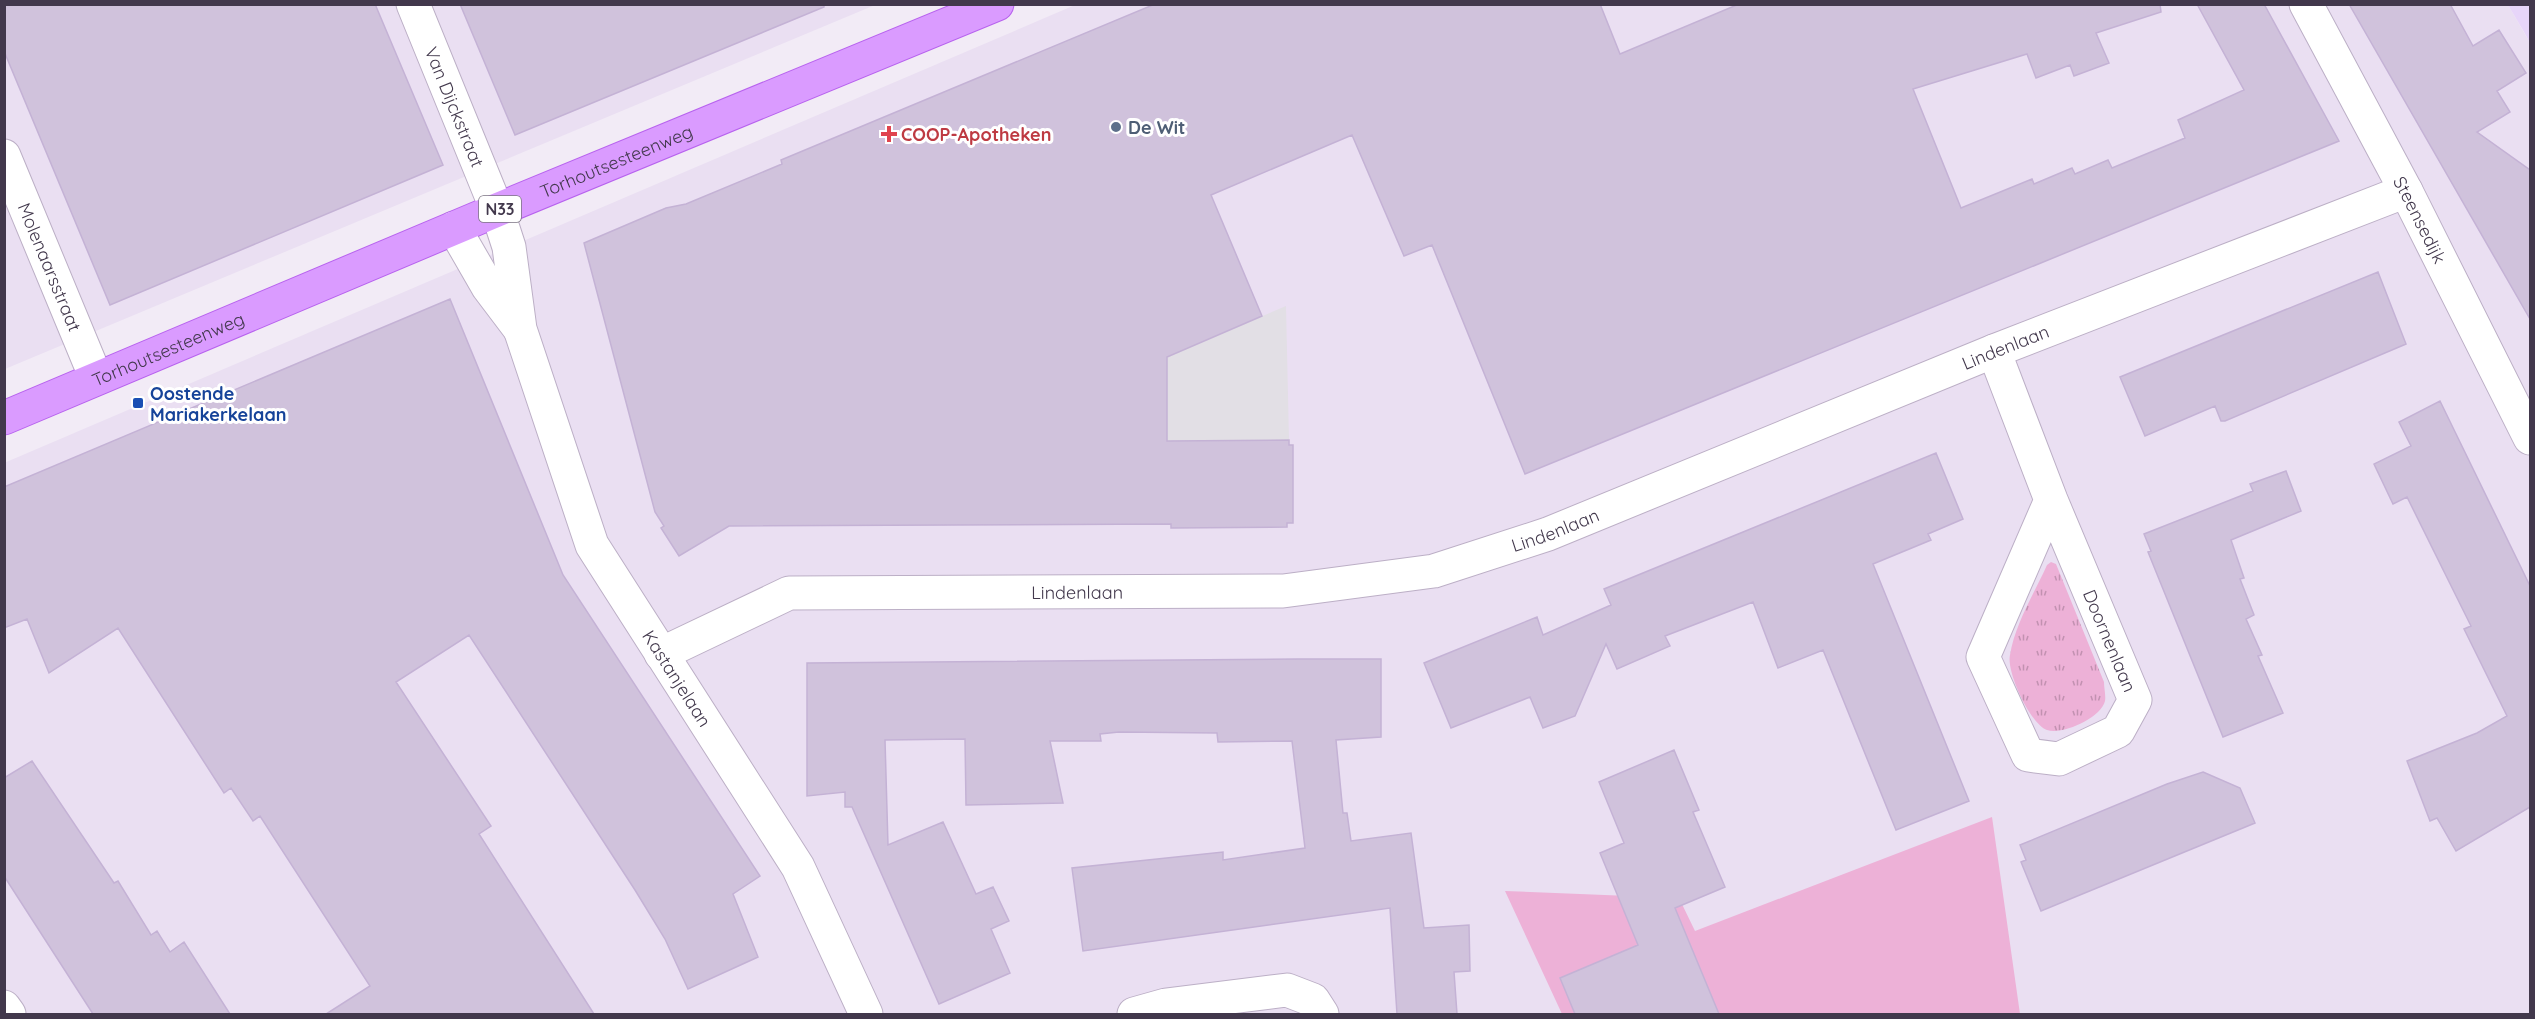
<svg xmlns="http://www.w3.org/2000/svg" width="2535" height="1019" font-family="Quicksand,sans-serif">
  <defs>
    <pattern id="grass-tufts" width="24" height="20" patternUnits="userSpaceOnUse" patternTransform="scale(1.5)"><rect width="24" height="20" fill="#edb1d7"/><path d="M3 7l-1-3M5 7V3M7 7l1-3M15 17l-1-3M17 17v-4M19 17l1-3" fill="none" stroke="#c291b1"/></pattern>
  </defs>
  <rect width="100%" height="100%" fill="#f2ebf6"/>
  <path fill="#eadff2" d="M 5,5 L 875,5 L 5,369 Z
    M 1075,5 L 2508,5 L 2530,43 L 2530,1014 L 5,1014 L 4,463 Z"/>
  <path fill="#e7d5f9" d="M 2508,5 L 2530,5 L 2530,43 L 2524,32 Z"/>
  <path fill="url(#grass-tufts)" d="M 2051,562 L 2056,564 L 2104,682 C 2104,688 2106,696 2105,701 C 2101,718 2063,735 2047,730 C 2030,724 2006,671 2010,655 C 2015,624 2034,594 2047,565 Z"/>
  <path fill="#edb1d7" d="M 1992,817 L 2020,1014 L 1562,1014 L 1505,891 L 1679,898 L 1695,931 Z"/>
  <path fill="#e2dfe5" d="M 1286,306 L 1289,440 L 1167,441 L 1166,357 Z"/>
  <path fill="#d0c2dc" stroke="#c4b2d5" stroke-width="1.5" d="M 4,4 L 375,4 L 443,165 L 110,305 L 4,51 Z
    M 460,4 L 824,4 L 824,7 L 515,135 Z
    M 1155,4 L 1600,4 L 1620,54 L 1739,4 L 2160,4 L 2161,12 L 2096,33 L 2109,63 L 2074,76 L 2070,65 L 2036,78 L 2027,54 L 1913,89 L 1961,208 L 2032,179 L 2034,184 L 2072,168 L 2075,174 L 2108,160 L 2112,168 L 2185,138 L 2178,120 L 2244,90 L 2197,4 L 2264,4 L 2339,141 L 1525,474 L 1432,245 L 1404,256 L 1352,135 L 1211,195 L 1262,316 L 1167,357 L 1167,441 L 1289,440 L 1289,445 L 1293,445 L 1293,523 L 1287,523 L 1287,527 L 1171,528 L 1171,524 L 729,526 L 679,556 L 661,528 L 664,526 L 655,512 L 584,243 L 666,208 L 686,204 L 782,164 L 781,160 Z
    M 2349,4 L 2450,4 L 2473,46 L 2499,30 L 2526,73 L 2497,91 L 2510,112 L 2477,132 L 2530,170 L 2530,319 Z
    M 2378,272 L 2406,344 L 2225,421 L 2221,421 L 2215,406 L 2145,436 L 2120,377 Z
    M 450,299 L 563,575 L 760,876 L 733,894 L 758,957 L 688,989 L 665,939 L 635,890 L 469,635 L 396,682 L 491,826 L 479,834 L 594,1014 L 326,1014 L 370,986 L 260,816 L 253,821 L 231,788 L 224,793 L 118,628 L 49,673 L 27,619 L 4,628 L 4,487 Z
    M 2440,401 L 2530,586 L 2530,807 L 2456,851 L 2437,818 L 2430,821 L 2407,761 L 2477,733 L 2507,716 L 2464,629 L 2471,626 L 2407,497 L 2393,504 L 2374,464 L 2411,446 L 2399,422 Z
    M 1936,453 L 1963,519 L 1928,534 L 1931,540 L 1873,564 L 1969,801 L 1896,830 L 1823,650 L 1778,668 L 1753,602 L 1665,636 L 1670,646 L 1617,669 L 1606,644 L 1575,716 L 1543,728 L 1530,697 L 1451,728 L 1424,663 L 1537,617 L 1543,635 L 1611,605 L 1604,589 Z
    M 2286,471 L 2301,511 L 2231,540 L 2244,578 L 2240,579 L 2254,615 L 2246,619 L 2262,655 L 2258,656 L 2283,713 L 2223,737 L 2148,552 L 2151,551 L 2144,534 L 2253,491 L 2250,484 Z
    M 1297,659 L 1381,659 L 1381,737 L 1336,740 L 1343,813 L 1347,813 L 1351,841 L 1411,833 L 1424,928 L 1469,925 L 1470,971 L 1454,972 L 1457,1014 L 1397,1014 L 1390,908 L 1083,951 L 1072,868 L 1223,852 L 1223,860 L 1305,848 L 1292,741 L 1218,742 L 1217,733 L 1119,732 L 1100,734 L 1101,741 L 1050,741 L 1063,803 L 966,805 L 965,739 L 885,740 L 888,845 L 943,822 L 976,894 L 993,887 L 1009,921 L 991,929 L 1010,973 L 939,1004 L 852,807 L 845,807 L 845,792 L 807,796 L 807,663 Z
    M 1674,750 L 1699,810 L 1693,812 L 1725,887 L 1675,908 L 1719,1014 L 1575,1014 L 1560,978 L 1638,945 L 1600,853 L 1624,843 L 1599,782 Z
    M 32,761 L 114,883 L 118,881 L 151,935 L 157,931 L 170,952 L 184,942 L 230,1014 L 93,1014 L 4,876 L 4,778 Z
    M 2203,772 L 2240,788 L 2255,823 L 2041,911 L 2021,862 L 2026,860 L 2020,845 L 2167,784 Z"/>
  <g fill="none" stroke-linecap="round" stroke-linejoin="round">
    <defs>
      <g id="minor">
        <path id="s1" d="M 413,4 L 497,210 L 509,247 L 520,329 L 592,545 L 798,867 L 866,1014"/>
        <path id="s2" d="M 2306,4 L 2406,191 L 2530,438"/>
        <path id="s3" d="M 4,156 L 96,378"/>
        <path d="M 454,228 L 488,287 L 519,328"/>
        <path id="s4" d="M 1994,351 L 2051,500 L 2135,700 L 2118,731 L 2059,759 L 2028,755 L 1983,657 L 2051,500"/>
        <path id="s5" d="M 661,654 L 789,593 L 1283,591 L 1434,571 L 1548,534 L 1994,351 L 2406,191"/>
        <path d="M 4,1007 L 9,1014"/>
        <path d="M 1134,1014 L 1166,1005 L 1287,990 L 1313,1000 L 1322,1014"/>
      </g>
      <g id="primary">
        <path id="s6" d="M 4,418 L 497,210 L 997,4"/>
      </g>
    </defs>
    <use href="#minor" stroke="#bcafc6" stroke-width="35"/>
    <use href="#primary" stroke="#b762ee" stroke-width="35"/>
    <use href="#minor" stroke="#fff" stroke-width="33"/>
    <use href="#primary" stroke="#da9bff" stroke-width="33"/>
  </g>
  <circle fill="#5c6f8a" stroke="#fff" stroke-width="2" cx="1116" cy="127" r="6"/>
  <path fill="#e0444e" stroke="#fff" stroke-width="2" d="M886 125h6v6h6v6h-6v6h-6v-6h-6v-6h6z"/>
  <rect fill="#1a4fb4" stroke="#fff" stroke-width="2" x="132" y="397" width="12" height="12" rx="3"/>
  <g text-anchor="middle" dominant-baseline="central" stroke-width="6" stroke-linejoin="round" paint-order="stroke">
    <rect fill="#fff" stroke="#7b7482" stroke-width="1.5" x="479" y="196" width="42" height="26" rx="4.5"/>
    <g font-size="16" font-weight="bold" fill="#42384c">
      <text x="500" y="209">N33</text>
    </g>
    <g font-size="18" fill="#42384c" stroke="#fff">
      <text stroke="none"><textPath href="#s1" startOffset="111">Van Dijckstraat</textPath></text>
      <text stroke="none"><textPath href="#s6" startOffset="664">Torhoutsesteenweg</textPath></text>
      <text stroke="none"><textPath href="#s2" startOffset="244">Steensedijk</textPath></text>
      <text stroke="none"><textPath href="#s3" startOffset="120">Molenaarsstraat</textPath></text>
      <text stroke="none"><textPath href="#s5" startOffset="1402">Lindenlaan</textPath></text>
      <text stroke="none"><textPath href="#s6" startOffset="178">Torhoutsesteenweg</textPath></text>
      <text stroke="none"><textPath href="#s5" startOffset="916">Lindenlaan</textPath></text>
      <text stroke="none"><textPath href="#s5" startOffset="430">Lindenlaan</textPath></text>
      <text stroke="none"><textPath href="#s4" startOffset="312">Doornenlaan</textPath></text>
      <text stroke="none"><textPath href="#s1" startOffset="730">Kastanjelaan</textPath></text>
    </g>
    <g font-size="18" font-weight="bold" fill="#4e5e75" stroke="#fff" text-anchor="start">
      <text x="1128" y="127">De Wit</text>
    </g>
    <g font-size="18" font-weight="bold" fill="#be3a42" stroke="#fff" text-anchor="start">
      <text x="901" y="134">COOP-Apotheken</text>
    </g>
    <g font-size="18" font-weight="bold" fill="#164399" stroke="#fff" text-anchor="start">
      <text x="150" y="393">Oostende<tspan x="150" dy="21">Mariakerkelaan</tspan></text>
    </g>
  </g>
  <rect width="2535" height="1019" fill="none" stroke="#42384c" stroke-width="12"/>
</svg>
